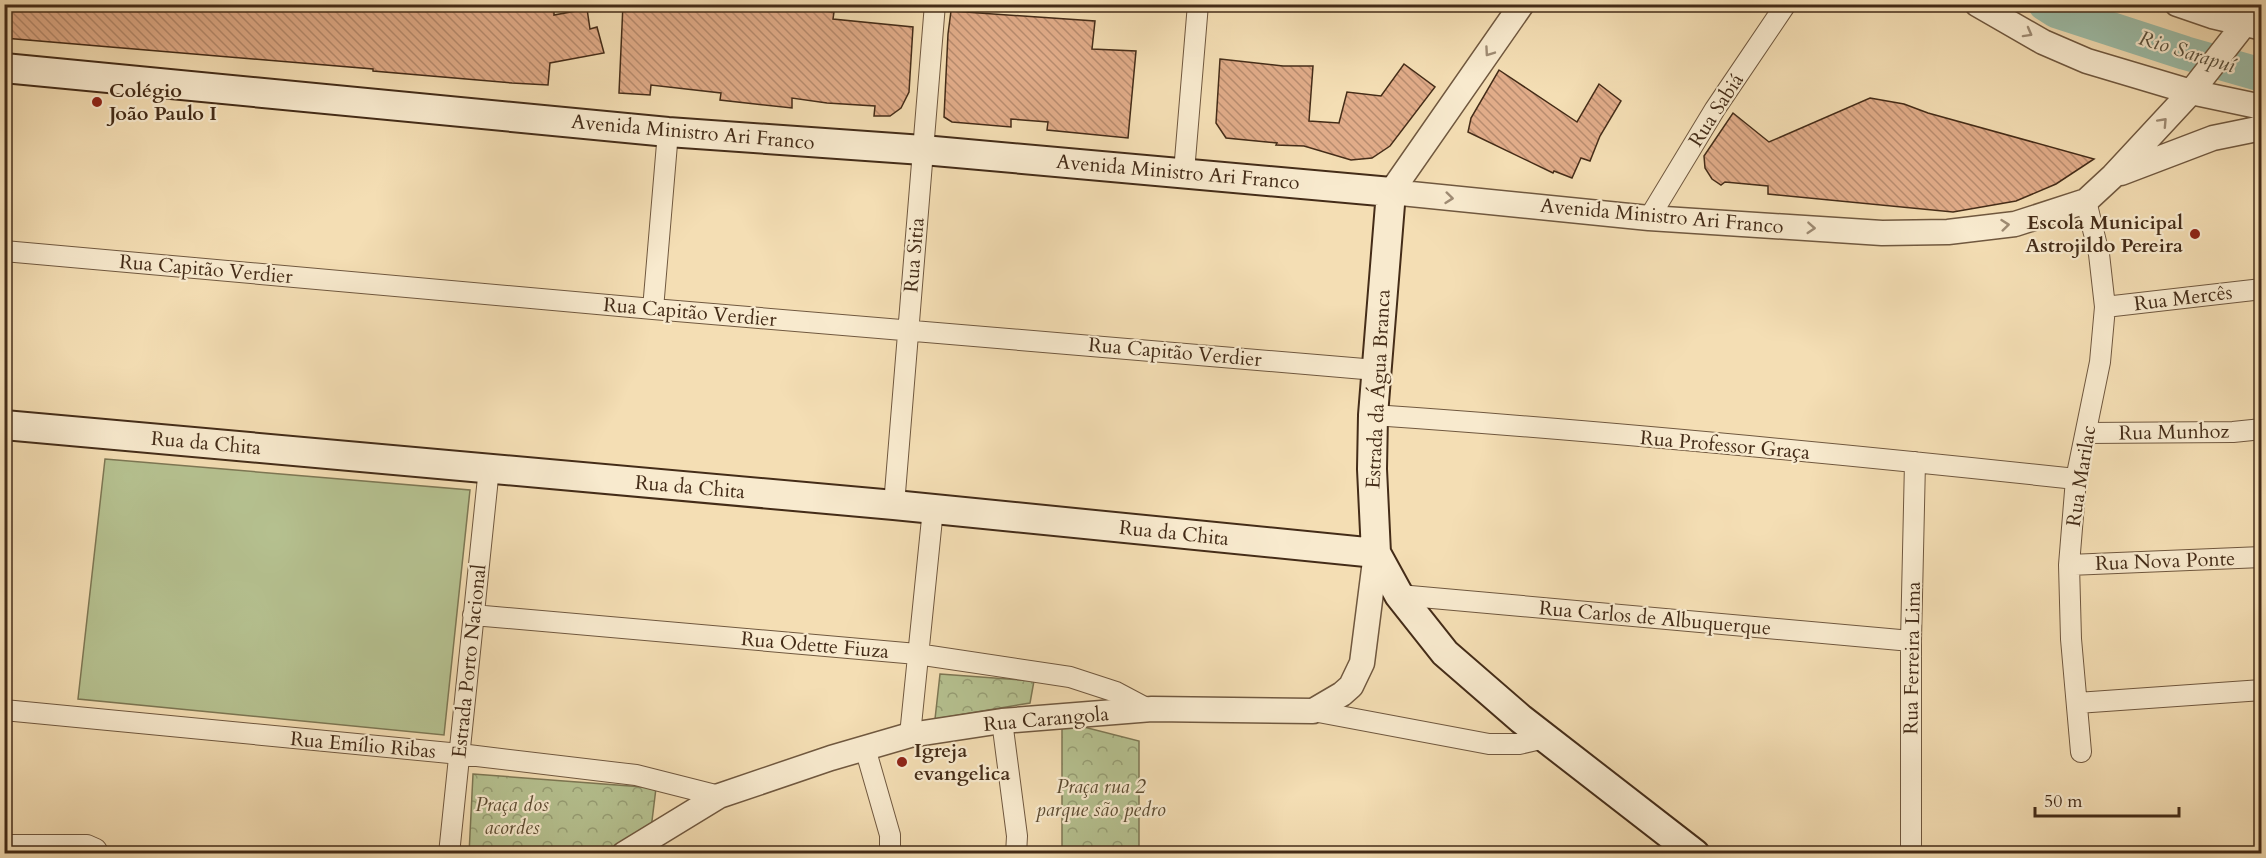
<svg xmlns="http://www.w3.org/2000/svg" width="2266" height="858" font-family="Cardo,serif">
  <defs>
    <pattern id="park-crowns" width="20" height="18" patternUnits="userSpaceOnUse" patternTransform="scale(1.5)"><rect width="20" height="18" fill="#b6c291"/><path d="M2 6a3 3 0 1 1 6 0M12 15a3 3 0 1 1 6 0" fill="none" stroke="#969e75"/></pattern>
    <pattern id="building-back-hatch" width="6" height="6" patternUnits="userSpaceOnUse" patternTransform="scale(1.5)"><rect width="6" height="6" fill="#e1ac89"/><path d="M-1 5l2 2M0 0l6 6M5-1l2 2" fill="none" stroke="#b88c6f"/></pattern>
  </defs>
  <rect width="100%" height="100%" fill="#f4deb4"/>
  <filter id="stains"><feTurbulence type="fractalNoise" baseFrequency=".00333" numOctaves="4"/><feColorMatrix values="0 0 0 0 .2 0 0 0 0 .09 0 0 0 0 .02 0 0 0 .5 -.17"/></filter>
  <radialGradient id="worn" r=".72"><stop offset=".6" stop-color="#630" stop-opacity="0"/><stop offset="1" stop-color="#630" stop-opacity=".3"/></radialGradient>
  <path fill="url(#park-crowns)" stroke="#7d7754" stroke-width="1.5" d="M 940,674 L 1034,681 L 1030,703 L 935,719 Z
    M 1062,725 L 1076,725 L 1139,741 L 1139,853 L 1062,854 Z
    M 473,774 L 656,788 L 651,829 L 607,853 L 469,854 Z"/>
  <path fill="#b6c291" stroke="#7d7754" stroke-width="1.5" d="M 105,459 L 470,490 L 444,735 L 78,699 Z"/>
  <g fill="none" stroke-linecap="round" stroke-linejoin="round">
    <path stroke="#9dbda8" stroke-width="34" d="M 2045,4 L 2056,11 L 2185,53 L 2262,75"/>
  </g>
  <path fill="url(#building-back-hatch)" stroke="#442c18" stroke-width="1.5" d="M 4,4 L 554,4 L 554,15 L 587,9 L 590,29 L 597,27 L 604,53 L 550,63 L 548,85 L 512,83 L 373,71 L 373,69 L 4,38 Z
    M 623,4 L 749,4 L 834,12 L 833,19 L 913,27 L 909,92 L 901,108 L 890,116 L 874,116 L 875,106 L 827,103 L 792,98 L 792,108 L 720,100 L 721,93 L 651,85 L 650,95 L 619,93 Z
    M 951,11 L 1095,21 L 1092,49 L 1136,51 L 1128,138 L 1047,130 L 1048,122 L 1011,119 L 1011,127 L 952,122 L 944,117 L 948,34 Z
    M 1220,59 L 1283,66 L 1313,66 L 1309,121 L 1339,123 L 1347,92 L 1381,96 L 1404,64 L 1435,87 L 1390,146 L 1372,158 L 1351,160 L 1304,146 L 1276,145 L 1277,143 L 1226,138 L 1216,123 Z
    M 1499,70 L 1577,122 L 1599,84 L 1621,101 L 1600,136 L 1590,161 L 1581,158 L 1572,178 L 1554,171 L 1553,173 L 1468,132 L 1471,118 Z
    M 1870,98 L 1904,104 L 1928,113 L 2094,159 L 2056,184 L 2016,201 L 1953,212 L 1768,194 L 1768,186 L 1725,182 L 1721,185 L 1712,179 L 1705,168 L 1704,156 L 1733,113 L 1769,142 Z"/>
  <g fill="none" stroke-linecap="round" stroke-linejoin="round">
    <defs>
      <path id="minor" d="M 1184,172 L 1198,4
        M 1649,218 L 1715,109 L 1786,4
        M 4,251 L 653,309 L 1376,370
        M 2105,307 L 2262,289
        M 653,309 L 668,132
        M 1373,415 C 1608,431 1842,454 2076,479
        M 2087,433 L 2233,432 L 2262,429
        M 894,505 L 935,4
        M 2069,565 L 2262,557
        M 1399,595 L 1911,641
        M 473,615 L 917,654 L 1070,677 L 1116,692 L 1150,710
        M 2077,703 L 2262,690
        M 4,710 L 460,754 L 636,775 L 719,796
        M 1313,711 L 1489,744 L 1519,744 L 1545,738
        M 1002,721 L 1017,836 L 1016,854
        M 910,735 L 933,509
        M 865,748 L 890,835 L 890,854
        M 2081,752 L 2071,639 L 2069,565 L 2076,479 L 2100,362 L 2105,307 L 2099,254 L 2086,201
        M 4,845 L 87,845 L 96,849 L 99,854
        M 449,854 L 489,468
        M 1911,854 L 1911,641 L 1915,462"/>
      <path id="tertiary" d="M 1522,4 L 1391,192 L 1649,218 L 1882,233 L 1948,232 L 2015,224 L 2086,201 L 2113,176 L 2191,92 L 2260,4
        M 1977,4 L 2043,42 L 2087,61 L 2191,92 L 2262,107
        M 2177,4 L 2212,16 L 2259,27
        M 2121,173 L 2213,138 L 2262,128
        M 624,854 L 719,796 L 831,758 L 910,735 L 1002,721 L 1152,709 L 1313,711 L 1342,694 L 1351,686 L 1362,663 L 1376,553"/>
      <path id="secondary" d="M 4,68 L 668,132 L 923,150 L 1391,192 L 1373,415 L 1372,469 L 1376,553 L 1399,595 L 1445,653 L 1521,719 L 1695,854
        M 4,425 L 894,505 L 1376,553"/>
    </defs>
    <use href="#minor" stroke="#70583f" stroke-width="22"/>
    <use href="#tertiary" stroke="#70583f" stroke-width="27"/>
    <use href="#secondary" stroke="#442c18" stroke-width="32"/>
    <use href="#minor" stroke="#f8eace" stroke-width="20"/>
    <use href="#tertiary" stroke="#f8eace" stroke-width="24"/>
    <use href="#secondary" stroke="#f8eace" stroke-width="28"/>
  </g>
  <defs><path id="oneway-chevron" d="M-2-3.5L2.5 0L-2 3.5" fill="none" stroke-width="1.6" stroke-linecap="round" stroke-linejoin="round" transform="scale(1.5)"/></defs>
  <g stroke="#9e8b73">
    <use href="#oneway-chevron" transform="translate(2028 33) rotate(29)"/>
    <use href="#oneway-chevron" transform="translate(1489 52) rotate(125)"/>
    <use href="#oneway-chevron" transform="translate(2163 122) rotate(-47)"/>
    <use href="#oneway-chevron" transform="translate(1449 198) rotate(6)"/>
    <use href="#oneway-chevron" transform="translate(2005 225) rotate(-6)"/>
    <use href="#oneway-chevron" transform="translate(1811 228) rotate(4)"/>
  </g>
  <g fill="#8f2418" stroke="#f8eace" stroke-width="2">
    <circle cx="97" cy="102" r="6"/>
    <circle cx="2195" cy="234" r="6"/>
    <circle cx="902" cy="762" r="6"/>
  </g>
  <g text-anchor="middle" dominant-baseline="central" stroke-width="4.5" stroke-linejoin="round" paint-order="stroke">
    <g font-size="20" font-weight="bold" fill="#442c18" stroke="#f8eace" text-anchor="start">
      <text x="109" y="90">Colégio<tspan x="109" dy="23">João Paulo I</tspan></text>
      <text x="2183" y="222" text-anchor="end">Escola Municipal<tspan x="2183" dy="23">Astrojildo Pereira</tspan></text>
      <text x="914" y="750">Igreja<tspan x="914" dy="23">evangelica</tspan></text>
    </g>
    <g font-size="20" fill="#442c18" stroke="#f8eace">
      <text transform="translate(1716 110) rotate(-57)">Rua Sabiá</text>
      <text transform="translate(693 132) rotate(5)">Avenida Ministro Ari Franco</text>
      <text transform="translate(1178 172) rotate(5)">Avenida Ministro Ari Franco</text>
      <text transform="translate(1662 216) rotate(5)">Avenida Ministro Ari Franco</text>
      <text transform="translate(914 255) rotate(-85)">Rua Sitia</text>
      <text transform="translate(206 269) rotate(5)">Rua Capitão Verdier</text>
      <text transform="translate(2183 298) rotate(-7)">Rua Mercês</text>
      <text transform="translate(690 312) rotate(5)">Rua Capitão Verdier</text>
      <text transform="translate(1175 352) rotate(5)">Rua Capitão Verdier</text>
      <text transform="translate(1378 389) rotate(-87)">Estrada da Água Branca</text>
      <text transform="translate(2174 432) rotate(-1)">Rua Munhoz</text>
      <text transform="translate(206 443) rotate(5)">Rua da Chita</text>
      <text transform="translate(1725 445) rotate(5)">Rua Professor Graça</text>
      <text transform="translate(2081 476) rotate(-81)">Rua Marilac</text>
      <text transform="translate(690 487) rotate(5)">Rua da Chita</text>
      <text transform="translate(1174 533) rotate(6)">Rua da Chita</text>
      <text transform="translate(2165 561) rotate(-2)">Rua Nova Ponte</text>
      <text transform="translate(1655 618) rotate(5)">Rua Carlos de Albuquerque</text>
      <text transform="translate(815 645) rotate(5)">Rua Odette Fiuza</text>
      <text transform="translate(1912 658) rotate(-89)">Rua Ferreira Lima</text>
      <text transform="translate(469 661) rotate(-84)">Estrada Porto Nacional</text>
      <text transform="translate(1046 719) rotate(-5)">Rua Carangola</text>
      <text transform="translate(363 745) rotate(5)">Rua Emílio Ribas</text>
    </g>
    <g font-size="20" font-style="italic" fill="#5b4a30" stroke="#f8eace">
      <text x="1101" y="786">Praça rua 2<tspan x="1101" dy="23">parque são pedro</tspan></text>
      <text x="512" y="804">Praça dos<tspan x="512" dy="23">acordes</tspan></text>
    </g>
    <g font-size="21" font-style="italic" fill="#5a503c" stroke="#f8eace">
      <text transform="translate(2187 52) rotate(17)">Rio Sarapuí</text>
    </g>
  </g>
  <rect width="2266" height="858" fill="none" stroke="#f4deb4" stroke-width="24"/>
  <rect x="6" y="6" width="2254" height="846" fill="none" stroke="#442c18" stroke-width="3"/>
  <rect x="12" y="12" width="2242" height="834" fill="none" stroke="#442c18" stroke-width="1.5"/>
  <path d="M2035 807v9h144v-9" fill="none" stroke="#442c18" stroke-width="3"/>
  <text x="2044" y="807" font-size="18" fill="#442c18" stroke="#f8eace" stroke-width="4.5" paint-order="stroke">50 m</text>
  <rect width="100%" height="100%" filter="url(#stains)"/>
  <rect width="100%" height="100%" fill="url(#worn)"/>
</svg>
